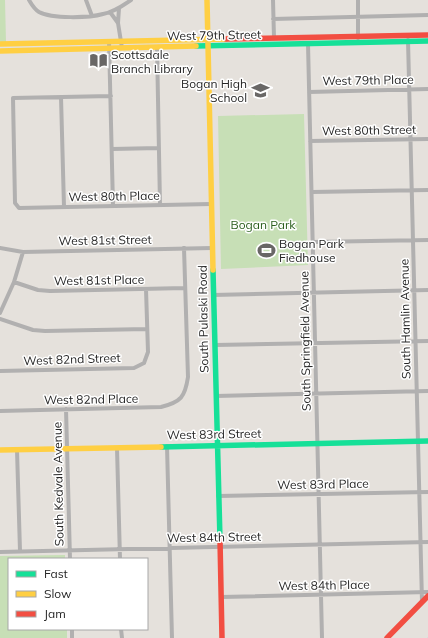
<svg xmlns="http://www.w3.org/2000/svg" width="428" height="638" font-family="Mulish,sans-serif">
  <rect width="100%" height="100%" fill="#e5e1dc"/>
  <path fill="#c7dfb6" d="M 0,0 L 5,0 L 6,42 L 0,42 Z
    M 304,114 L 308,265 L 221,269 L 218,116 Z
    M 65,555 L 65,559 L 9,559 L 9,629 L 67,629 L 67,638 L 0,638 L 0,556 Z"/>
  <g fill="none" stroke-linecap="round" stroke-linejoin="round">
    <path stroke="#b1b0b0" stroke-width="4" d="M 29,0 C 32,5 34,9 39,12 C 52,19 89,18 103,14 C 114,12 122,6 131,0
      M 86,0 L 92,16
      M 273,0 L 274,38
      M 358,0 L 358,38
      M 110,12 L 118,23 L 122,48
      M 273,19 L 428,15
      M 118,23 L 119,8
      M 408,40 L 422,602
      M 109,41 L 113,206
      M 308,44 L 322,638
      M 157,47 L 160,205
      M 309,92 L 428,89
      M 61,97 L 64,207
      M 13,98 L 15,203 L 19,208 L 211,204
      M 13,98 L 111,96
      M 310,141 L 428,139
      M 112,149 L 159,148
      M 312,192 L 428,190
      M 313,242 L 428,240
      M 0,248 L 23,252 L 212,248
      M 14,282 L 38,290 L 50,291 L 185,288
      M 213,295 L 428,290
      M 0,313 L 14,282 L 23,252
      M 0,319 L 33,330 L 45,331 L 147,329
      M 215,345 L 428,341
      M 144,363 L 148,352 L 146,289
      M 0,371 L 134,368 L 144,363
      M 216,396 L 428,391
      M 66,409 L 70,559
      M 0,411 L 161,407 C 181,402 185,397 188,377 L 184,248
      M 167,446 L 172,638
      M 117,448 L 120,559
      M 17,450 L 20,551
      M 218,496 L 428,492
      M 0,552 L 428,542
      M 221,597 L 428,592
      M 72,629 L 72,638
      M 121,629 L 122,638"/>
    <path stroke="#16e098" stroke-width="5.5" d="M 196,46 L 428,41
      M 213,270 L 220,540
      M 161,447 L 428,441"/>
    <path stroke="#ffcf43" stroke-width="5.5" d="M 207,0 L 213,270
      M 0,44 L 226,39
      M 0,51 L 196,46
      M 0,450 L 161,447"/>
    <path stroke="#f24e42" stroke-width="5.5" d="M 226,39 L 428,35
      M 220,540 L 222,638
      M 387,638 L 428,596"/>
    <path stroke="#dcdbdc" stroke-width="1" d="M 427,638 L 428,637"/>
  </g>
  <defs>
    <symbol id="library-bare" viewBox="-9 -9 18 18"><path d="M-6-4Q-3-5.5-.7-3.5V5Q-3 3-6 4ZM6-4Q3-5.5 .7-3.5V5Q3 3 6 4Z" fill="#696766" stroke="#fff" stroke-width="2.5" paint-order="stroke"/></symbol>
    <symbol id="school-bare" viewBox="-9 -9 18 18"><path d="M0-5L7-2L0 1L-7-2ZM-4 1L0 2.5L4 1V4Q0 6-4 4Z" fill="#696766" stroke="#fff" stroke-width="2.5" paint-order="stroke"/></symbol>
    <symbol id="stadium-bare" viewBox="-9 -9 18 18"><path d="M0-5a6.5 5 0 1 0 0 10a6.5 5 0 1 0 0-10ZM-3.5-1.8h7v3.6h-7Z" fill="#696766" stroke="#fff" stroke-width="2.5" paint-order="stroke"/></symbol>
  </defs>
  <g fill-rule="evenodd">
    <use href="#library-bare" x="86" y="48" width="25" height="25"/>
    <use href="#school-bare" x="248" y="78" width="25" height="25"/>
    <use href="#stadium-bare" x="254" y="238" width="25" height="25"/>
  </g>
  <g text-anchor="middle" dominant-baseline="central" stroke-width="3" stroke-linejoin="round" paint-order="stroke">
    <g font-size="12" fill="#262626" stroke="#fff">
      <text transform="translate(214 35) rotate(-1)">West 79th Street</text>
      <text transform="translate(368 80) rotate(-1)">West 79th Place</text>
      <text transform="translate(369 130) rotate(-1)">West 80th Street</text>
      <text transform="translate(114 196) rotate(-1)">West 80th Place</text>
      <text transform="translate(105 240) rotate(-1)">West 81st Street</text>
      <text transform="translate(99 280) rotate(-1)">West 81st Place</text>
      <text transform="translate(203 319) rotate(-91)">South Pulaski Road</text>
      <text transform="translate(405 319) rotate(-91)">South Hamlin Avenue</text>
      <text transform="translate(305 341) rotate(-91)">South Springfield Avenue</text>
      <text transform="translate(72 359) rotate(-2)">West 82nd Street</text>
      <text transform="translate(91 399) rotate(-1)">West 82nd Place</text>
      <text transform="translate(214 434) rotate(-1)">West 83rd Street</text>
      <text transform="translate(58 484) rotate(-91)">South Kedvale Avenue</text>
      <text transform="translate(323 484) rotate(-1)">West 83rd Place</text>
      <text transform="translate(214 537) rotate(-1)">West 84th Street</text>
      <text transform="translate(324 585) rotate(-1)">West 84th Place</text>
    </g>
    <g font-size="12" fill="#262626" stroke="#fff" text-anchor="start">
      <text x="111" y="54">Scottsdale<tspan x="111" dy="14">Branch Library</tspan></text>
      <text x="247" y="83" text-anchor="end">Bogan High<tspan x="247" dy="14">School</tspan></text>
      <text x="279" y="243">Bogan Park<tspan x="279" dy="14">Fiedhouse</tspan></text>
    </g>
    <g font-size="12" fill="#2a5e1c" stroke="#fff">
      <text x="263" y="224">Bogan Park</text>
    </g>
  </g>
  <rect x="8" y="558" width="140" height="72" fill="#ffffff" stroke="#a8a8a8"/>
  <rect x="16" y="571" width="20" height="6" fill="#16e098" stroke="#a8a8a8"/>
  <text x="44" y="578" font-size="12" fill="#262626">Fast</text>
  <rect x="16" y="591" width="20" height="6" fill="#ffcf43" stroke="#a8a8a8"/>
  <text x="44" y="598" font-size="12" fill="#262626">Slow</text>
  <rect x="16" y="611" width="20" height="6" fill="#f24e42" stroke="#a8a8a8"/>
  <text x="44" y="618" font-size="12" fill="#262626">Jam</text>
</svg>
